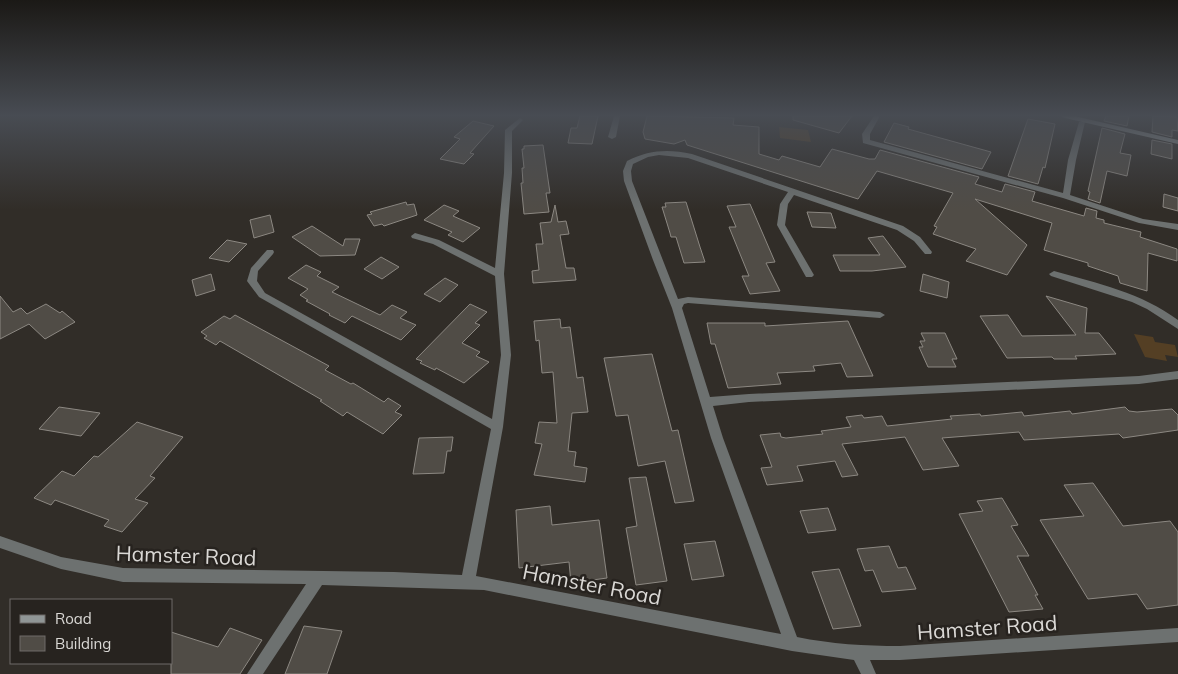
<svg xmlns="http://www.w3.org/2000/svg" width="1178" height="674" font-family="Mulish,sans-serif">
  <rect width="100%" height="100%" fill="#312d28"/>
  <path fill="#543f24" d="M 779,127 L 808,130 L 811,142 L 780,138 Z
    M 1134,334 L 1153,337 L 1155,342 L 1175,345 L 1178,357 L 1165,355 L 1167,361 L 1145,357 Z"/>
  <path fill="#504c46" stroke="#8c8882" d="M 580,116 L 598,116 L 592,144 L 568,143 L 571,128 L 577,128 Z
    M 647,116 L 734,118 L 733,125 L 759,127 L 759,154 L 779,160 L 782,156 L 820,167 L 832,149 L 869,159 L 875,159 L 880,150 L 979,177 L 975,184 L 1002,192 L 1005,184 L 1035,192 L 1032,201 L 1084,216 L 1086,208 L 1097,211 L 1096,218 L 1104,220 L 1104,223 L 1141,232 L 1140,237 L 1177,249 L 1177,261 L 1148,253 L 1147,291 L 1120,283 L 1118,276 L 1088,266 L 1088,263 L 1044,250 L 1052,223 L 975,199 L 1027,245 L 1007,275 L 966,261 L 976,249 L 933,234 L 937,227 L 934,226 L 953,193 L 877,171 L 858,199 L 687,145 L 685,140 L 674,144 L 645,139 L 643,132 Z
    M 793,116 L 852,116 L 839,133 L 793,120 Z
    M 1106,116 L 1129,116 L 1127,126 L 1104,121 Z
    M 1153,116 L 1177,117 L 1178,131 L 1172,130 L 1172,137 L 1152,132 Z
    M 1028,119 L 1055,124 L 1045,168 L 1043,167 L 1038,184 L 1008,176 Z
    M 473,121 L 494,126 L 470,153 L 474,154 L 464,164 L 440,159 L 460,139 L 454,137 Z
    M 894,123 L 909,127 L 908,129 L 991,152 L 982,169 L 884,142 Z
    M 1102,128 L 1125,134 L 1120,153 L 1131,155 L 1127,176 L 1107,171 L 1100,203 L 1088,199 L 1090,192 L 1088,191 Z
    M 1152,140 L 1172,144 L 1172,159 L 1151,154 Z
    M 543,145 L 550,193 L 546,193 L 549,212 L 524,214 L 521,183 L 523,183 L 522,168 L 524,168 L 522,149 L 524,149 L 524,146 Z
    M 1164,194 L 1178,198 L 1178,211 L 1163,207 Z
    M 406,202 L 407,205 L 414,204 L 417,215 L 384,226 L 382,224 L 374,226 L 367,215 L 372,214 L 370,212 Z
    M 686,202 L 700,247 L 705,262 L 684,263 L 676,237 L 671,237 L 670,233 L 662,207 L 666,207 L 665,203 Z
    M 750,204 L 775,262 L 766,263 L 780,291 L 750,294 L 742,276 L 749,276 L 729,227 L 736,227 L 727,206 Z
    M 444,205 L 459,211 L 453,216 L 480,228 L 463,242 L 448,235 L 452,232 L 424,220 Z
    M 555,205 L 558,222 L 566,221 L 569,234 L 560,235 L 566,268 L 574,268 L 576,280 L 533,283 L 532,271 L 539,270 L 536,244 L 543,244 L 540,223 L 551,222 Z
    M 807,212 L 831,213 L 836,228 L 812,227 Z
    M 270,215 L 274,232 L 254,238 L 250,220 Z
    M 312,226 L 343,246 L 345,239 L 360,239 L 355,255 L 320,256 L 292,237 Z
    M 883,236 L 906,267 L 872,271 L 840,271 L 833,255 L 880,255 L 868,238 Z
    M 227,240 L 247,244 L 229,262 L 209,258 Z
    M 381,257 L 399,267 L 382,279 L 364,269 Z
    M 306,265 L 321,272 L 317,276 L 339,287 L 332,292 L 380,315 L 392,305 L 407,312 L 400,318 L 416,325 L 401,340 L 352,316 L 345,323 L 329,315 L 330,314 L 306,301 L 308,300 L 300,295 L 308,289 L 288,278 Z
    M 211,274 L 215,290 L 196,296 L 192,280 Z
    M 923,274 L 949,282 L 947,298 L 920,291 Z
    M 445,278 L 458,285 L 440,302 L 424,294 Z
    M 0,296 L 13,312 L 21,308 L 27,314 L 46,304 L 60,313 L 62,311 L 75,322 L 45,339 L 29,324 L 0,339 Z
    M 1046,296 L 1087,308 L 1085,333 L 1099,333 L 1116,354 L 1075,356 L 1077,359 L 1054,359 L 1052,357 L 1007,358 L 980,316 L 1008,315 L 1022,336 L 1076,335 Z
    M 470,304 L 487,312 L 475,323 L 480,325 L 462,343 L 480,352 L 476,356 L 489,362 L 464,383 L 436,368 L 435,370 L 420,363 L 422,361 L 416,359 Z
    M 235,315 L 329,366 L 325,370 L 351,384 L 353,383 L 384,402 L 388,398 L 401,406 L 395,412 L 402,415 L 383,434 L 347,412 L 343,416 L 320,401 L 322,400 L 220,341 L 216,345 L 204,338 L 207,336 L 201,332 L 224,316 L 230,319 Z
    M 560,319 L 561,328 L 570,327 L 577,378 L 583,377 L 588,412 L 572,413 L 568,451 L 576,452 L 574,466 L 587,468 L 585,482 L 534,475 L 542,444 L 535,443 L 539,422 L 557,423 L 553,372 L 542,373 L 539,340 L 536,341 L 534,321 Z
    M 848,321 L 873,376 L 847,377 L 841,363 L 813,366 L 815,371 L 777,373 L 781,384 L 728,388 L 715,344 L 711,344 L 707,323 L 765,323 L 765,326 Z
    M 921,333 L 945,333 L 957,359 L 952,359 L 956,367 L 928,367 L 919,347 L 923,347 L 920,341 L 925,341 Z
    M 652,354 L 672,431 L 678,430 L 694,501 L 675,503 L 665,461 L 638,466 L 628,415 L 616,416 L 604,358 Z
    M 59,407 L 100,413 L 81,436 L 39,429 Z
    M 1125,407 L 1129,411 L 1137,412 L 1172,409 L 1178,415 L 1178,430 L 1123,438 L 1119,434 L 1024,440 L 1019,432 L 942,438 L 959,466 L 923,470 L 905,437 L 842,444 L 858,475 L 842,477 L 835,461 L 797,466 L 803,481 L 767,485 L 761,468 L 772,467 L 760,435 L 780,433 L 781,437 L 786,438 L 823,434 L 821,431 L 851,427 L 846,417 L 862,415 L 864,418 L 882,416 L 887,426 L 952,419 L 950,416 L 980,414 L 981,416 L 1022,412 L 1024,416 L 1070,411 L 1072,414 Z
    M 137,422 L 183,437 L 150,476 L 155,478 L 135,499 L 148,503 L 122,532 L 104,526 L 109,520 L 55,500 L 51,505 L 34,498 L 62,471 L 74,476 L 94,456 L 98,457 Z
    M 453,437 L 451,451 L 447,451 L 444,473 L 413,474 L 419,438 Z
    M 646,477 L 667,581 L 636,585 L 626,528 L 637,526 L 629,478 Z
    M 1093,483 L 1123,526 L 1170,521 L 1178,532 L 1178,605 L 1147,609 L 1137,594 L 1088,599 L 1040,520 L 1084,516 L 1064,485 Z
    M 1002,498 L 1018,525 L 1011,526 L 1029,556 L 1017,556 L 1038,595 L 1035,595 L 1043,609 L 1009,612 L 959,514 L 983,511 L 977,501 Z
    M 550,506 L 552,525 L 599,520 L 607,578 L 571,583 L 569,562 L 519,568 L 516,510 Z
    M 828,508 L 836,530 L 808,533 L 800,511 Z
    M 715,541 L 724,576 L 692,580 L 684,544 Z
    M 889,546 L 898,568 L 906,567 L 916,589 L 882,592 L 873,570 L 865,571 L 857,549 Z
    M 839,569 L 861,626 L 833,629 L 812,572 Z
    M 304,626 L 342,631 L 327,674 L 285,674 Z
    M 230,628 L 262,640 L 240,674 L 171,674 L 171,632 L 218,647 Z"/>
  <g fill="none" stroke-linecap="round" stroke-linejoin="round">
    <path fill="#6d7170" fill-rule="evenodd" d="M 614,116 L 620,116 L 616,137 L 612,139 L 608,137 Z
      M 874,116 L 880,116 L 870,134 L 870,140 L 1063,193 L 1068,160 L 1079,122 L 1084,121 L 1085,122 L 1076,160 L 1070,195 L 1143,219 L 1178,224 L 1178,230 L 1139,223 L 1063,198 L 863,143 L 862,134 Z
      M 1061,116 L 1068,116 L 1064,118 Z
      M 520,118 L 523,120 L 512,131 L 512,173 L 504,274 L 511,355 L 503,427 L 476,576 L 781,634 L 711,438 L 672,308 L 653,260 L 624,181 L 623,171 L 627,161 C 649,150 668,149 692,154 L 903,226 L 920,237 L 932,252 L 931,254 L 925,254 L 914,241 L 897,230 L 794,195 L 788,204 L 785,225 L 814,275 L 812,277 L 806,277 L 777,225 L 780,204 L 788,192 L 688,158 L 659,155 L 648,157 L 633,164 L 631,171 L 632,181 L 678,299 L 688,297 L 880,312 L 885,315 L 880,318 L 688,303 L 684,304 L 682,308 L 710,397 L 749,394 L 1139,376 L 1178,371 L 1178,379 L 1139,384 L 749,402 L 713,406 L 723,438 L 797,637 C 831,644 865,646 900,646 L 1178,628 L 1178,642 L 900,660 L 870,660 L 876,674 L 861,674 L 854,660 L 792,651 L 484,590 L 322,585 L 263,674 L 247,674 L 306,584 L 123,582 L 61,569 L 0,548 L 0,536 L 61,557 L 123,568 L 394,572 L 462,575 L 491,429 L 259,297 L 247,281 L 251,268 L 267,250 L 273,250 L 274,252 L 273,254 L 258,271 L 257,281 L 265,293 L 492,419 L 501,355 L 495,276 L 433,244 L 412,238 L 411,236 L 415,233 L 439,240 L 495,268 L 504,173 L 505,130 Z
      M 1054,271 C 1097,283 1142,293 1178,320 L 1178,329 L 1147,309 L 1132,302 L 1051,276 L 1049,274 Z"/>
    <path fill="#909696" fill-rule="evenodd" d="M 1062,116 L 1074,116 L 1178,140 L 1178,144 L 1065,118 Z"/>
  </g>
  <linearGradient id="sky" x2="0" y2="1"><stop stop-color="#1b1916"/><stop offset="0.55" stop-color="#484c53"/><stop offset="1" stop-color="#484c53" stop-opacity="0"/></linearGradient>
  <rect width="1178" height="210" fill="url(#sky)"/>
  <g text-anchor="middle" dominant-baseline="central" stroke-width="5" stroke-linejoin="round" paint-order="stroke">
    <g font-size="21" fill="#dad8d5" stroke="#27231f">
      <text transform="translate(186 555) rotate(2)">Hamster Road</text>
      <text transform="translate(592 584) rotate(11)">Hamster Road</text>
      <text transform="translate(987 627) rotate(-4)">Hamster Road</text>
    </g>
  </g>
  <rect x="10" y="599" width="162" height="65" fill="#27231f" stroke="#6f6b68"/>
  <rect x="20" y="615" width="25" height="8" fill="#909696" stroke="#6f6b68"/>
  <text x="55" y="624" font-size="15" fill="#dad8d5">Road</text>
  <rect x="20" y="636" width="25" height="15" fill="#504c46" stroke="#6f6b68"/>
  <text x="55" y="649" font-size="15" fill="#dad8d5">Building</text>
</svg>
